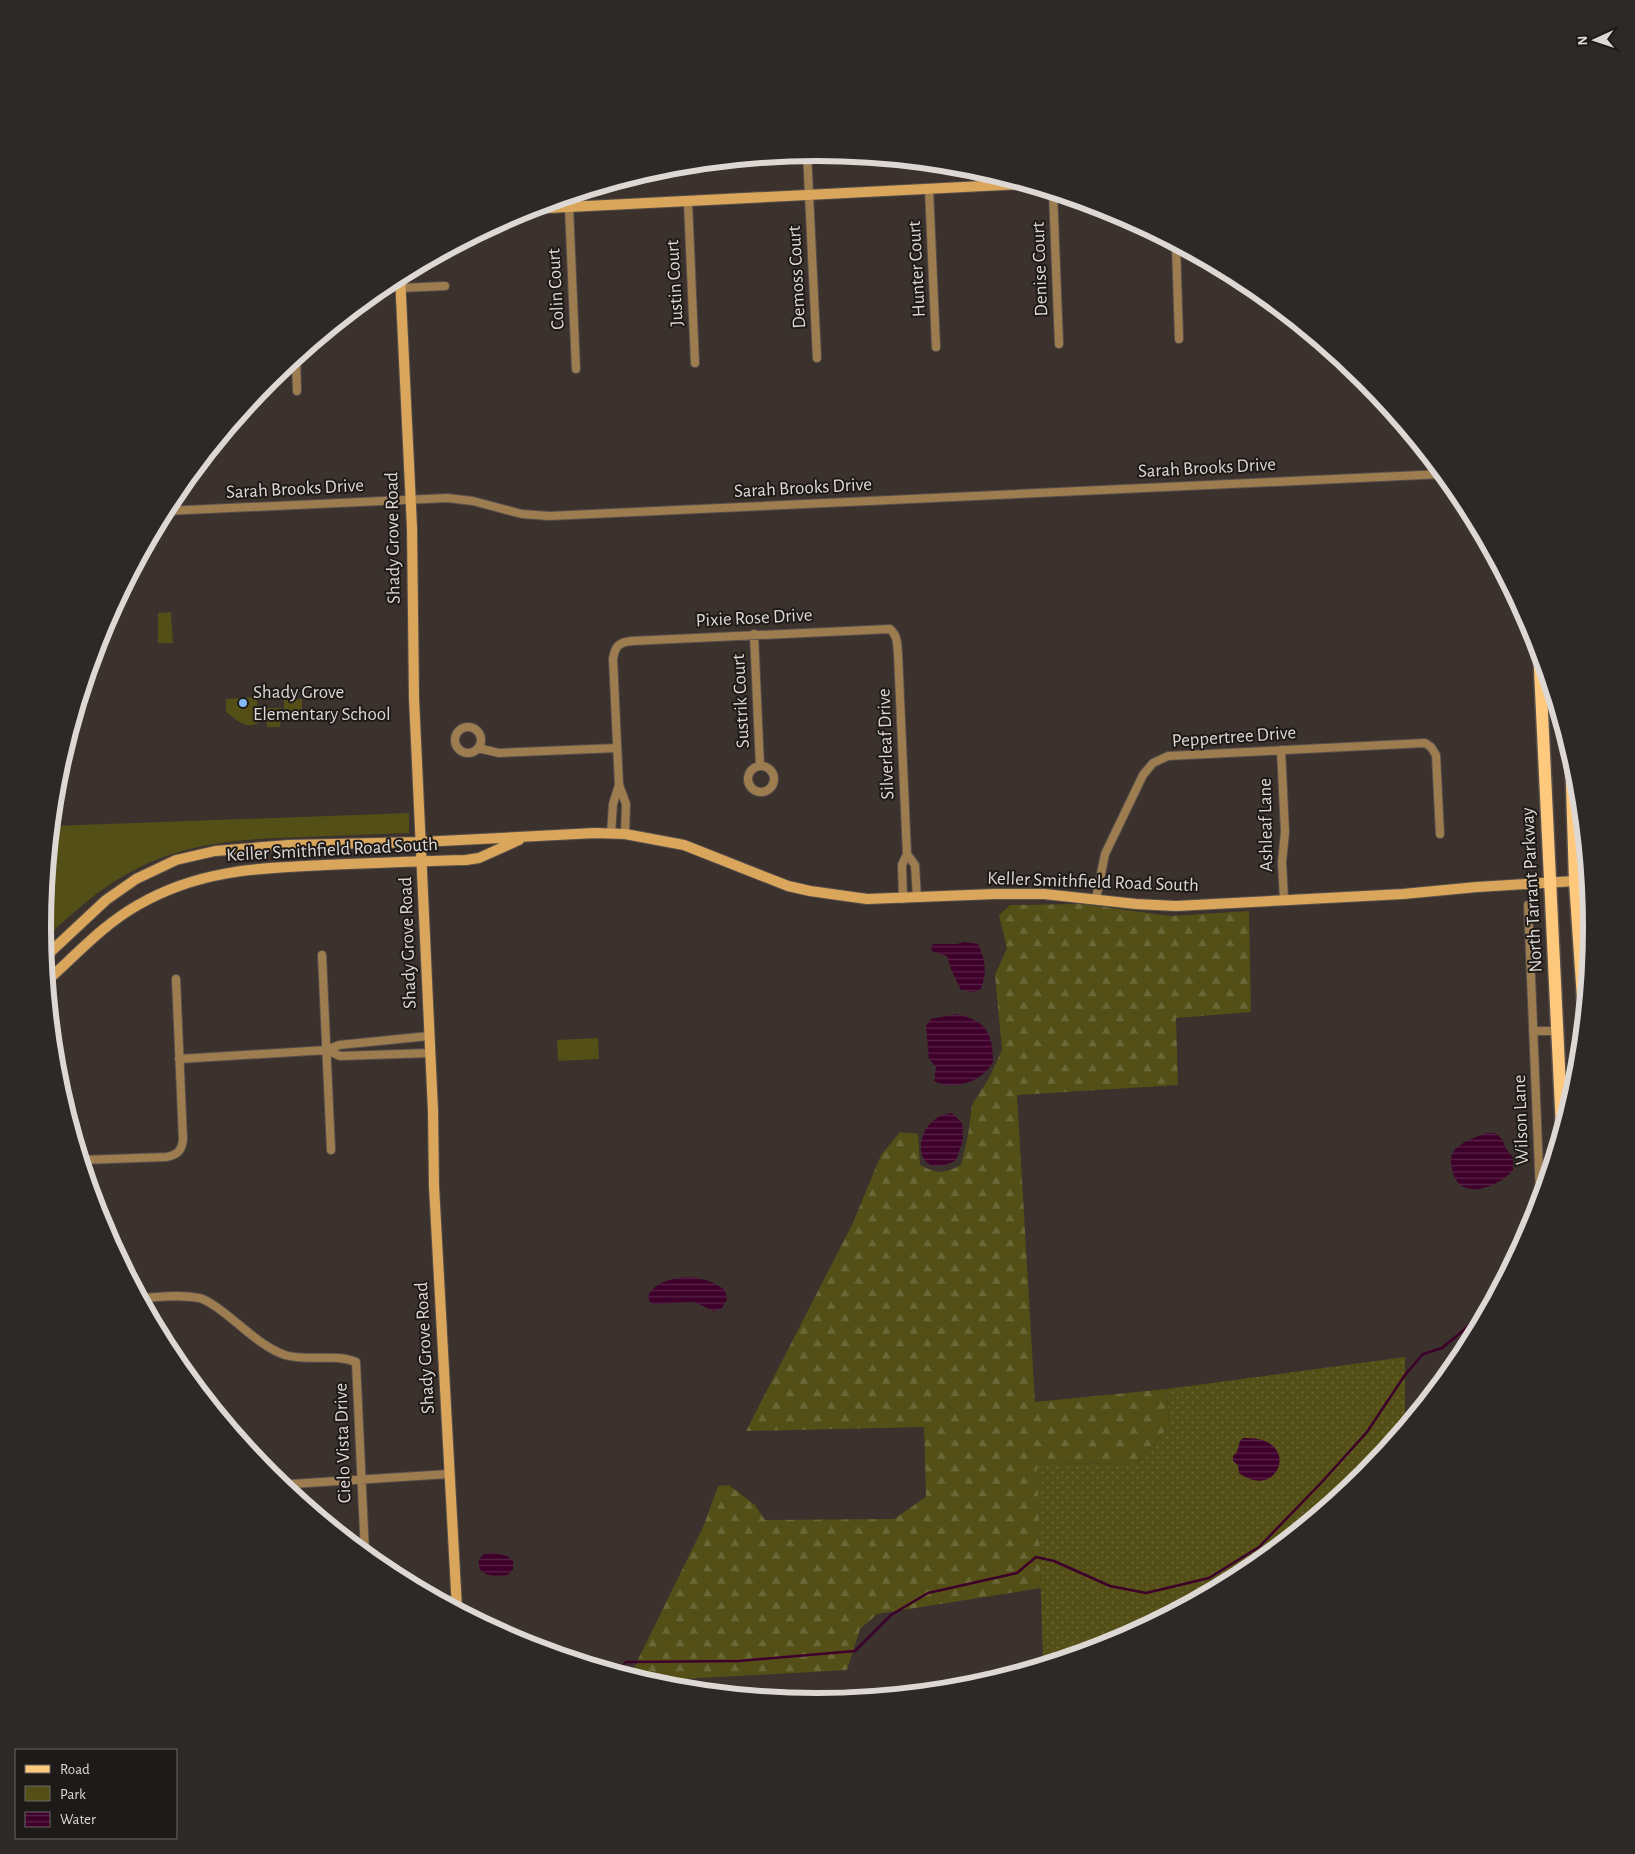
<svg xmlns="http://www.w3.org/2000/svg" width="1635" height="1854" font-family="'Alegreya Sans',sans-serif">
  <defs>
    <pattern id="grass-dots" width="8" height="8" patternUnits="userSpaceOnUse" patternTransform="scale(1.25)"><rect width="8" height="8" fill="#534f17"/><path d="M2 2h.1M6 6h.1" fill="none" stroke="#6b6838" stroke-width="1.8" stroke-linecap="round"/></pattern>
    <pattern id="forest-firs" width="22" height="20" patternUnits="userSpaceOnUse" patternTransform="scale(1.25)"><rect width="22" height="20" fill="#534f17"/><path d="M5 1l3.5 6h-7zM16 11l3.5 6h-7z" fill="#6b6838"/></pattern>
    <pattern id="water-rules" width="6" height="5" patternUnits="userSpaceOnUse" patternTransform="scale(1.25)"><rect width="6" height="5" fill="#3e002b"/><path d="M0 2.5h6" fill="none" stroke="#592449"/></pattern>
  </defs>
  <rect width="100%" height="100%" fill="#3b312d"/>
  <path fill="url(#grass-dots)" d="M 1405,1357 L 1405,1427 L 1365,1475 L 1248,1572 L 1114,1643 L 1063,1659 L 1043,1660 L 1037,1464 L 1136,1463 L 1169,1426 L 1167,1389 Z"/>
  <path fill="url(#forest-firs)" d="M 1081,904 L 1171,916 L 1249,911 L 1251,1012 L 1176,1018 L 1178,1085 L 1017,1095 L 1035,1402 L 1167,1389 L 1169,1426 L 1136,1463 L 1037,1464 L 1041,1588 L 877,1614 L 860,1629 L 847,1670 L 645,1681 L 630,1676 L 704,1525 L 718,1486 L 729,1485 L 755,1505 L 765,1520 L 894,1519 L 926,1497 L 924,1427 L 746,1431 L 852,1225 L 881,1155 L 900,1132 L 918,1134 L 920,1165 C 937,1174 944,1174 961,1165 L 968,1135 L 972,1105 L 989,1078 L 1002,1050 L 995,975 L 1007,948 L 999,915 L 1010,905 Z"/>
  <path fill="#534f17" d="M 171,612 L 173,643 L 158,643 L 158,613 Z
    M 257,697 L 258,723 C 246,730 236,719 226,712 L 226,699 Z
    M 302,699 L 302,717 L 284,717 L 284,700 Z
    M 267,708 L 281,708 L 280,727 L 267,727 Z
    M 409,813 L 409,833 C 373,834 338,836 303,837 C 240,839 183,842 127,874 C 96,891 70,916 44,939 L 43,927 L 52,826 Z
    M 598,1038 L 599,1059 L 558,1061 L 557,1040 Z"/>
  <path fill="url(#water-rules)" d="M 964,942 L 978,944 C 986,962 987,971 981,989 L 974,992 L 961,990 L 951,969 L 947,956 L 932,951 L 931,947 L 933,944 L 957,944 Z
    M 957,1014 C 986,1021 993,1033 993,1062 C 990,1066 987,1071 983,1074 C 970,1085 948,1089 934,1081 L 936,1067 L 929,1059 L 926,1026 L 931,1019 Z
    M 952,1113 L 962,1123 L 963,1140 L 956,1160 C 916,1183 911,1134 937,1118 C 941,1115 947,1114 952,1113 Z
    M 1487,1133 L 1495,1133 L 1502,1139 L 1506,1149 L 1513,1158 L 1513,1170 C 1498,1188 1457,1203 1452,1168 C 1451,1163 1450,1157 1453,1152 C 1460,1142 1476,1137 1487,1133 Z
    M 687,1277 C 703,1278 712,1281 725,1290 L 727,1299 L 722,1308 L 714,1311 L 694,1302 L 653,1304 L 650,1302 L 648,1297 C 653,1282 674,1278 687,1277 Z
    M 1243,1438 C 1303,1435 1280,1503 1239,1473 L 1238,1465 L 1233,1461 L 1233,1456 L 1237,1452 L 1240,1441 Z
    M 494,1553 L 507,1556 L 513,1561 L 513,1569 L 508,1575 C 495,1576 476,1578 479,1559 L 484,1554 Z"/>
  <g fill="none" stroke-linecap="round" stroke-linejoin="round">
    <path stroke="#3e002b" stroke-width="2.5" d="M 617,1672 L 626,1662 L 739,1661 L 855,1651 L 891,1615 L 928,1593 L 1017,1573 L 1036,1557 L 1054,1561 L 1110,1586 L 1146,1593 L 1209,1578 L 1259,1547 L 1321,1483 L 1367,1432 L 1405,1375 L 1423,1354 L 1442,1348 L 1488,1310"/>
    <defs>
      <path id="minor" d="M 807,153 L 817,358
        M 929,189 L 936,347
        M 1053,192 L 1059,344
        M 688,202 L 695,363
        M 569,207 L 576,369
        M 1176,244 L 1179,339
        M 401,288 L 445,286
        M 296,357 L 297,391
        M 165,511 L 447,498 L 473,501 L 522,514 L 549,516 L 1443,474
        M 754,634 L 760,766
        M455 740a13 13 0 1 1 26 0a13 13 0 1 1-26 0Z
        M 478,748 L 499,753 L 617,748
        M 1281,750 L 1285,832 L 1282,862 L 1284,900
        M748 779a13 13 0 1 1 26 0a13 13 0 1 1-26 0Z
        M 611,834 L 613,804 L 619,785
        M 625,834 L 626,804 L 619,785 L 613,659 C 615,646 619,642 632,641 L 890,629 C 898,636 897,644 898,654 L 907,854 L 902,865 L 903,899
        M 907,854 L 915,865 L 917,898
        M 1096,899 L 1105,854 L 1143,775 L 1153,763 L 1168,756 L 1425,743 L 1431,747 L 1436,755 L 1440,834
        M 1528,905 L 1540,1194 L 1538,1208
        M 322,955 L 331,1150
        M 1533,1031 L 1558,1031
        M 327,1050 L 340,1056 L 430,1053
        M 179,1059 L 327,1050 L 339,1045 L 429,1036
        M 82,1160 L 166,1157 C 177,1155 182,1151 183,1139 L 176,979
        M 141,1298 C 160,1297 180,1294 199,1298 C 206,1299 213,1305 219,1309 C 239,1323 261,1347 285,1355 C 308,1362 334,1353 356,1362 L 365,1553
        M 291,1484 L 449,1474"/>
      <path id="secondary" d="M 528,209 L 1025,184
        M 400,276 L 412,528 L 414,698 L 433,1111 L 434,1186 L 457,1609
        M 45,957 L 106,900 L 136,879 L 176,860 L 215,851 L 289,845 L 421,842 L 595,833 L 625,834 L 684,845 L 788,886 L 810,891 L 867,899 L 995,894 L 1044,894 L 1136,904 L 1176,906 L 1403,894 L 1477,887 L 1575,881
        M 48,980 C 77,954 104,924 138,905 C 198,870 258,868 325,865 C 372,863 419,861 466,860 L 479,858 L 519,840"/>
      <path id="primary" d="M 1539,649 L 1562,1130
        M 1571,755 L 1575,881 L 1584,1014"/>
    </defs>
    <use href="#minor" stroke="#584f4b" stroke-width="10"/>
    <use href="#secondary" stroke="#584f4b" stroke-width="12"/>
    <use href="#primary" stroke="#584f4b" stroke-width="15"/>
    <use href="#minor" stroke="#9d7d50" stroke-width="8"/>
    <use href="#secondary" stroke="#d9a65b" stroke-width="10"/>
    <use href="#primary" stroke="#fec97d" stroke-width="12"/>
  </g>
  <circle fill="#86bbfb" stroke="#1e1a18" stroke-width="2" cx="243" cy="703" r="5"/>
  <g text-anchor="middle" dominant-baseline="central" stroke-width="4" stroke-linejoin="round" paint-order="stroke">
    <g font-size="19" fill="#ded8d5" stroke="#1e1a18">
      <text transform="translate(917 269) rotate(-93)">Hunter Court</text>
      <text transform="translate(1040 269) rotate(-92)">Denise Court</text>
      <text transform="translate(797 277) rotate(-93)">Demoss Court</text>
      <text transform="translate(675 283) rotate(-93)">Justin Court</text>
      <text transform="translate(556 289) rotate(-93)">Colin Court</text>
      <text transform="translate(1207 468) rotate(-3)">Sarah Brooks Drive</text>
      <text transform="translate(803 488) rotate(-3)">Sarah Brooks Drive</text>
      <text transform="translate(295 489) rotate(-3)">Sarah Brooks Drive</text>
      <text transform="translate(393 538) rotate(-91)">Shady Grove Road</text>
      <text transform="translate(754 618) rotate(-3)">Pixie Rose Drive</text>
      <text transform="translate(741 701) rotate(-93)">Sustrik Court</text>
      <text transform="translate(1234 737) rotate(-4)">Peppertree Drive</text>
      <text transform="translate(886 744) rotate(-92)">Silverleaf Drive</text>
      <text transform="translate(1266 825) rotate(-91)">Ashleaf Lane</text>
      <text transform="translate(332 850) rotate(-3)">Keller Smithfield Road South</text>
      <text transform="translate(1093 882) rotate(2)">Keller Smithfield Road South</text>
      <text transform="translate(1532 890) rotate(-93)">North Tarrant Parkway</text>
      <text transform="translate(408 943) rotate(-92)">Shady Grove Road</text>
      <text transform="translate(1521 1120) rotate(-92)">Wilson Lane</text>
      <text transform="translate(425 1348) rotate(-93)">Shady Grove Road</text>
      <text transform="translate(343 1443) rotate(-92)">Cielo Vista Drive</text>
    </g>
    <g font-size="19" fill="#ded8d5" stroke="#1e1a18" text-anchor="start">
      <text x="253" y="692">Shady Grove<tspan x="253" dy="22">Elementary School</tspan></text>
    </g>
  </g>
  <path d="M0 0H1635V1854H0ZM51 927a766 766 0 1 1 1532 0a766 766 0 1 1-1532 0Z" fill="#2d2927" fill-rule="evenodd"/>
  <path fill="none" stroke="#ded8d5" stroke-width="6" d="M51 927a766 766 0 1 1 1532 0a766 766 0 1 1-1532 0Z"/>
  <rect x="15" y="1749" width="162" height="90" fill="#1e1a18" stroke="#6b6664"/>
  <rect x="25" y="1765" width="25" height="8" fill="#fec97d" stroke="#6b6664"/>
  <text x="60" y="1774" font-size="15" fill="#ded8d5">Road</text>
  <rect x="25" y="1786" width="25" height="15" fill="#534f17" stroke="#6b6664"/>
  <text x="60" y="1799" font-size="15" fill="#ded8d5">Park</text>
  <rect x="25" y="1812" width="25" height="15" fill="url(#water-rules)" stroke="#6b6664"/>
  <text x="60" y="1824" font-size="15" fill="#ded8d5">Water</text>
  <g transform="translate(1595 40) rotate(267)" stroke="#1e1a18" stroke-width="4" paint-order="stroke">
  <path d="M0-4L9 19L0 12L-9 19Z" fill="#ded8d5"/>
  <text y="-8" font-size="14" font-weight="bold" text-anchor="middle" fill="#ded8d5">N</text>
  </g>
</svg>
